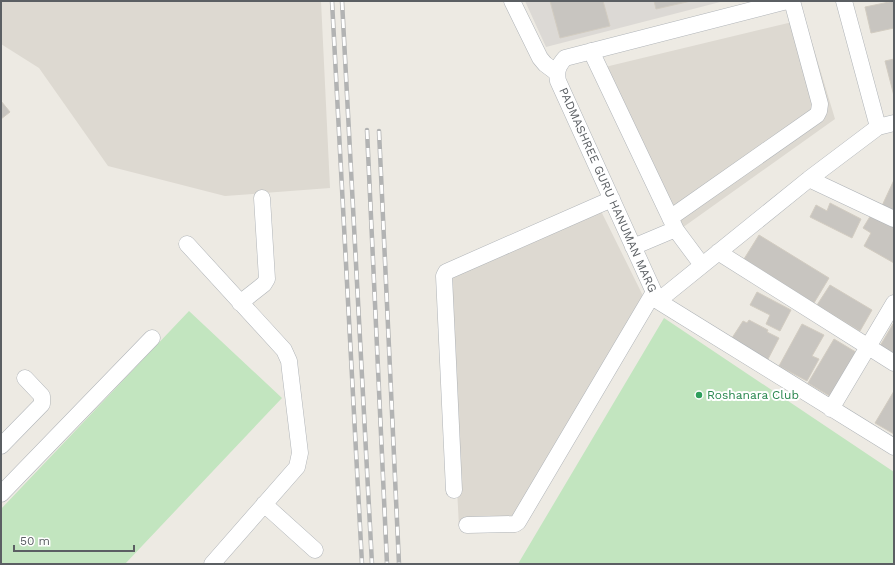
<svg xmlns="http://www.w3.org/2000/svg" width="895" height="565" font-family="'Work Sans',sans-serif">
  <rect width="100%" height="100%" fill="#edeae3"/>
  <path fill="#dcd9d5" d="M 525,1 L 724,1 L 546,47 Z"/>
  <path fill="#ddd9d1" d="M 1,1 L 321,1 L 330,188 L 225,196 L 108,166 L 39,68 L 1,44 Z
    M 805,19 L 835,119 L 682,228 L 605,67 Z
    M 600,209 L 649,308 L 525,524 L 459,527 L 446,273 Z"/>
  <path fill="#c2e5bf" d="M 189,311 L 282,398 L 125,564 L 1,564 L 1,509 Z
    M 664,318 L 894,472 L 894,564 L 518,564 Z"/>
  <path fill="#c8c5c0" stroke="#d2ccc1" d="M 550,1 L 603,1 L 610,26 L 560,38 Z
    M 654,1 L 691,1 L 656,9 Z
    M 894,1 L 894,28 L 871,33 L 865,7 Z
    M 894,59 L 894,96 L 885,61 Z
    M 1,101 L 10,112 L 1,119 Z
    M 894,180 L 894,216 L 880,210 Z
    M 830,203 L 861,219 L 852,238 L 810,217 L 816,205 L 827,211 Z
    M 874,210 L 894,222 L 894,263 L 864,246 L 871,233 L 863,228 Z
    M 759,235 L 829,278 L 814,303 L 744,259 Z
    M 830,285 L 872,310 L 860,331 L 817,305 Z
    M 757,292 L 791,310 L 780,331 L 766,324 L 770,315 L 750,305 Z
    M 749,320 L 768,330 L 767,332 L 779,338 L 767,361 L 730,341 L 743,321 L 747,323 Z
    M 802,324 L 824,335 L 812,356 L 819,359 L 807,381 L 779,366 Z
    M 893,324 L 894,324 L 894,354 L 880,346 Z
    M 834,339 L 859,354 L 833,398 L 808,383 Z
    M 894,391 L 894,434 L 875,423 Z"/>
  <g fill="none" stroke-linecap="round" stroke-linejoin="round">
    <defs>
      <path id="minor" d="M 512,1 L 540,58 L 545,64 L 557,73
        M 787,1 L 565,58 C 558,66 556,71 558,81 L 658,301 L 894,447
        M 844,1 L 878,127
        M 591,51 L 676,230
        M 809,179 L 894,219
        M 670,218 L 817,115 L 819,111 L 820,104 L 792,1
        M 187,244 L 284,350 L 289,361 L 290,370 L 300,453 L 297,467 L 212,564
        M 633,247 L 671,231 L 676,230 L 702,265
        M 718,252 L 894,363
        M 658,301 L 809,179 L 878,127 L 894,123
        M 240,303 L 264,284 L 267,279 L 262,198
        M 831,409 L 894,303
        M 1,446 L 42,404 L 42,396 L 25,378
        M 454,490 L 444,276 L 446,272 L 612,199
        M 1,494 L 152,338
        M 264,504 L 315,550
        M 467,525 L 515,524 L 518,522 L 654,292"/>
    </defs>
    <use href="#minor" stroke="#b0b4b8" stroke-width="17"/>
    <use href="#minor" stroke="#fff" stroke-width="16"/>
    <defs>
      <path id="rail" d="M 332,1 L 362,564
        M 342,1 L 372,564
        M 367,130 L 387,564
        M 379,131 L 399,564"/>
    </defs>
    <use href="#rail" stroke="#b2b3b3" stroke-width="4.5"/>
    <use href="#rail" stroke="#fff" stroke-width="3" stroke-dasharray="9" stroke-linecap="butt"/>
  </g>
  <circle fill="#2e9e5b" stroke="#fff" stroke-width="1.5" cx="699" cy="395" r="4"/>
  <g text-anchor="middle" dominant-baseline="central" stroke-width="4" stroke-linejoin="round" paint-order="stroke">
    <g font-size="12" fill="#5b5f63" stroke="#fff">
      <text transform="translate(608 190) rotate(66)">PADMASHREE GURU HANUMAN MARG</text>
    </g>
    <g font-size="12" fill="#27864d" stroke="#fff" text-anchor="start">
      <text x="707" y="395">Roshanara Club</text>
    </g>
  </g>
  <rect width="895" height="565" fill="none" stroke="#5b5f63" stroke-width="4"/>
  <path d="M14 545v6h120v-6" fill="none" stroke="#5b5f63" stroke-width="2"/>
  <text x="20" y="545" font-size="12" fill="#5b5f63" stroke="#ffffff" stroke-width="3" paint-order="stroke">50 m</text>
</svg>
